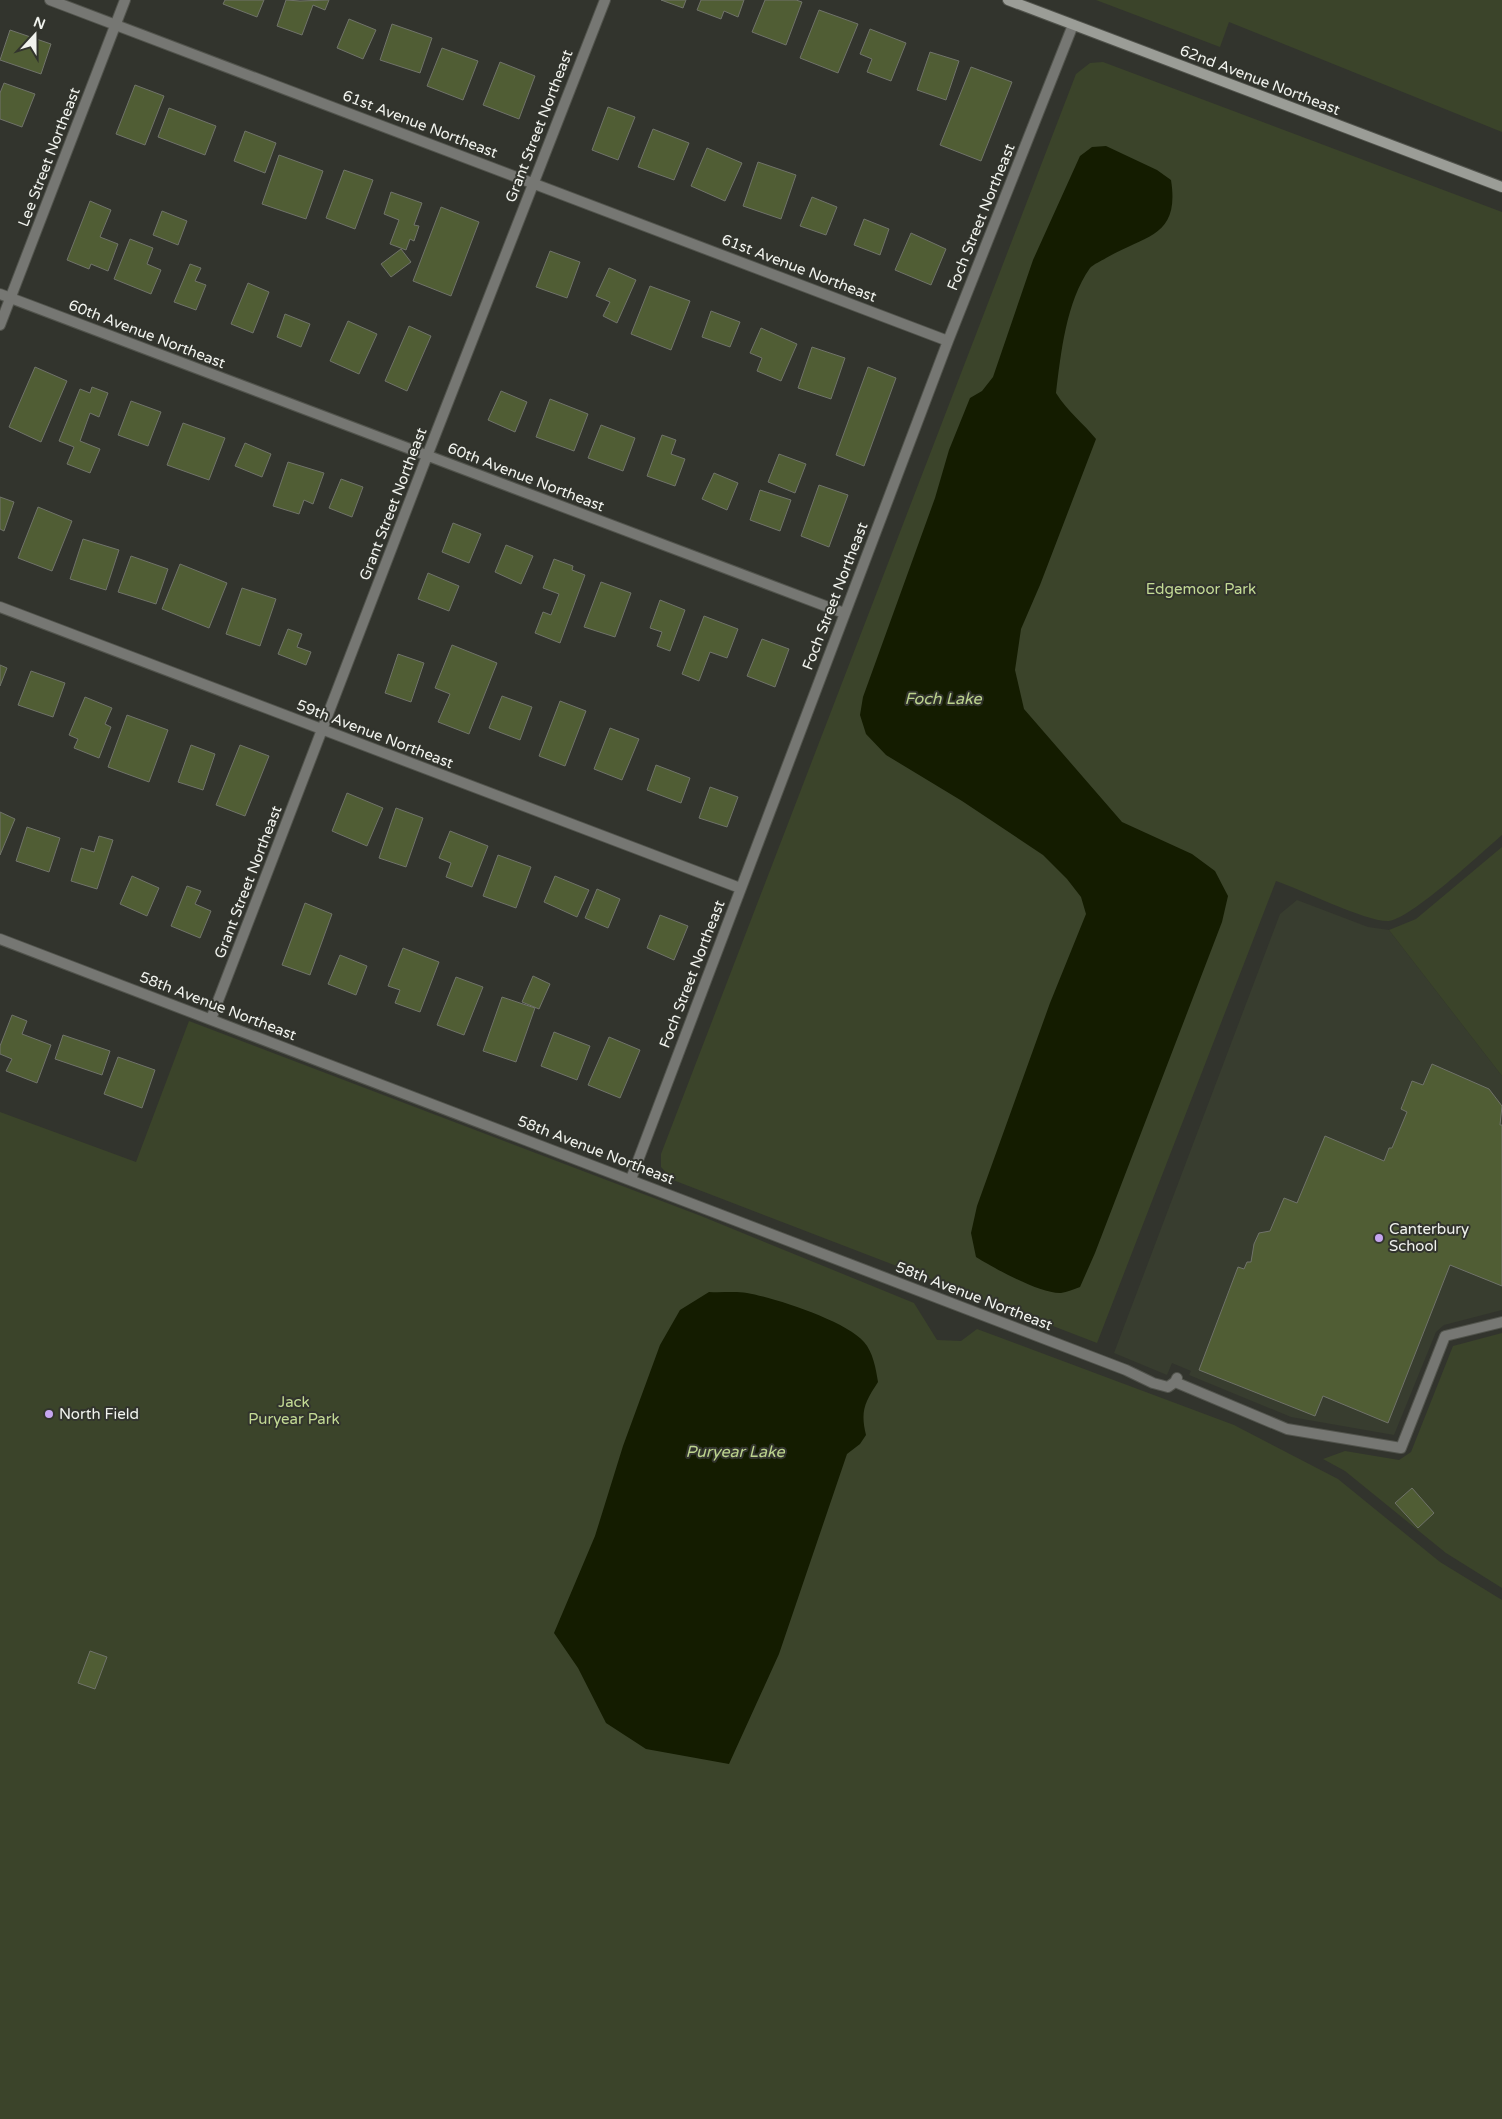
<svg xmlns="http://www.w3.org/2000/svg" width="1502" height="2119" font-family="'Varela Round',sans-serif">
  <rect width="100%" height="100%" fill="#32342d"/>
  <path fill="#383d2f" d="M 1297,900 L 1368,927 L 1389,930 L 1502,1076 L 1502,1310 L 1444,1325 L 1436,1332 L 1394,1435 L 1291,1417 L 1189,1375 L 1191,1371 L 1172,1363 L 1167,1375 L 1114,1353 L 1280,914 Z"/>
  <path fill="#3b442a" d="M 1096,0 L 1502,0 L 1502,132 L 1229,22 L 1220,47 Z
    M 1103,62 L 1502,212 L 1502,835 C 1481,853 1412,918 1389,921 C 1369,923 1300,889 1276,881 L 1097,1343 L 673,1180 L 661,1167 L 661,1154 L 1076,74 L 1090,63 Z
    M 1502,847 L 1502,1076 L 1389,930 L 1416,919 Z
    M 189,1021 L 701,1216 L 914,1303 L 937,1340 L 961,1341 L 977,1329 L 1234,1425 L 1338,1479 L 1440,1562 L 1502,1600 L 1502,2119 L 0,2119 L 0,1112 L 136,1162 Z
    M 1502,1333 L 1502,1588 L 1446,1553 L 1345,1471 L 1323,1459 L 1345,1451 L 1399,1460 L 1411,1452 L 1453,1346 Z"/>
  <path fill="#141c00" d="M 1106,146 L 1157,170 L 1171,180 C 1180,237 1146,235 1106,258 C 1101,261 1094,264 1090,268 C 1066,302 1061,353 1056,393 C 1067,411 1083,423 1096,439 L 1040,585 L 1021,629 L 1015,670 L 1024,709 L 1122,822 L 1192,854 L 1215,871 L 1228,896 L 1222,922 L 1095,1253 L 1080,1287 C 1074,1289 1067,1292 1061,1293 C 1040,1294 994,1268 976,1257 L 971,1233 L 977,1206 L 1050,1003 L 1086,914 L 1081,897 L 1067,879 L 1043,855 L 962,801 L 886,755 L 866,734 L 860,715 L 863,697 L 935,498 L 949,450 L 970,398 L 982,391 L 993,377 L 1033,260 L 1080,156 L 1092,147 Z
    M 709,1292 C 721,1293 735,1291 747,1293 C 775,1298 846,1321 864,1342 C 873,1352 876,1369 878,1382 C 865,1402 860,1411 866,1435 L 860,1444 L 847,1454 L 779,1654 L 729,1764 L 646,1749 L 606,1723 L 578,1668 L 554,1633 L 595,1536 L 623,1446 L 660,1345 L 680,1310 Z"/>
  <path fill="#505d34" stroke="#70736a" d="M 225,0 L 264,0 L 257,17 L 223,4 Z
    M 286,0 L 300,1 L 329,0 L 325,10 L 313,5 L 302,35 L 277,26 Z
    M 661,0 L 686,0 L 683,8 Z
    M 701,0 L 744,0 L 738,17 L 724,11 L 721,19 L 697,10 Z
    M 765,0 L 796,0 L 802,2 L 786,45 L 752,32 Z
    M 819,10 L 858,24 L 838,73 L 800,58 Z
    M 349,19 L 376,30 L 363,59 L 337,48 Z
    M 392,24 L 432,38 L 420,73 L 380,60 Z
    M 870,29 L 906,43 L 891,81 L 867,72 L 872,59 L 860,54 Z
    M 10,30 L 51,44 L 41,74 L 0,60 Z
    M 442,48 L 478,61 L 463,100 L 427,86 Z
    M 930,52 L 959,61 L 946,100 L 917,90 Z
    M 500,62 L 535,76 L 519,119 L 483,105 Z
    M 971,67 L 1012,82 L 981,161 L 940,145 Z
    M 4,83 L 35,94 L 22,127 L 0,119 L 0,93 Z
    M 135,85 L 164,96 L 145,145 L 116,134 Z
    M 608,107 L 635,117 L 618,160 L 592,150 Z
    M 169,108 L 216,126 L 205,155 L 158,137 Z
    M 653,129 L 689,143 L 674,180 L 638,167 Z
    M 245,131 L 276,143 L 265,173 L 234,161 Z
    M 707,148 L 742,163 L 725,201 L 691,186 Z
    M 279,155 L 323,171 L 306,219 L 262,204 Z
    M 758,162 L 796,175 L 781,219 L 743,206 Z
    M 344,170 L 373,180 L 355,229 L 326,218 Z
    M 391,192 L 422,203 L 414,225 L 419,226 L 414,241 L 410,239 L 406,250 L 390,244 L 399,220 L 384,214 Z
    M 812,197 L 837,207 L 826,235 L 800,226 Z
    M 90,201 L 111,210 L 100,237 L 118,244 L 108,271 L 91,264 L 89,269 L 67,260 Z
    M 441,207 L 479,222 L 451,296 L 413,281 Z
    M 162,211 L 187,221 L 178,245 L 153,235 Z
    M 864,219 L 889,229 L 880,255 L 854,245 Z
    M 911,233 L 946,249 L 931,285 L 895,270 Z
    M 130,239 L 153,248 L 147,264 L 161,270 L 151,294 L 114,279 Z
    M 401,249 L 411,262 L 391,277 L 381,264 Z
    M 550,251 L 580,262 L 567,298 L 536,287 Z
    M 190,264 L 201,268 L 195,281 L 206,285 L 196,310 L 174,302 Z
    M 609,268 L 636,280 L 617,323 L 603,316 L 610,302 L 596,296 Z
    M 248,283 L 269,292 L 253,333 L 231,324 Z
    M 650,286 L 690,301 L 671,350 L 631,334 Z
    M 711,311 L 740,322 L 730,347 L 702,337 Z
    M 285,314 L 310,324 L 301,347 L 277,337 Z
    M 348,321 L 377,334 L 359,374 L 330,361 Z
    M 409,326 L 431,336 L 407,391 L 385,381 Z
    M 761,328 L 797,344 L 781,381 L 757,371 L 762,358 L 750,353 Z
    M 812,347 L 845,358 L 831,399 L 798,388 Z
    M 35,367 L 67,381 L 41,442 L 9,427 Z
    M 868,367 L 896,378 L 864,466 L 836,455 Z
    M 92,387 L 108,393 L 99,417 L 90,413 L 80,441 L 100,449 L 90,473 L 67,464 L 74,447 L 59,441 L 80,389 L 90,393 Z
    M 501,391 L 527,402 L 515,432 L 488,420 Z
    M 550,399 L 588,414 L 574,451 L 536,437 Z
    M 131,401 L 161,412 L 148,446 L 118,435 Z
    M 183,423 L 225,438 L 209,480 L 167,465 Z
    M 601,425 L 635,438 L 623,471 L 588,458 Z
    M 662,435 L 676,440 L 671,454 L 685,459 L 675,486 L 647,476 Z
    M 245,443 L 271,454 L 262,477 L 235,466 Z
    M 779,454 L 806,464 L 795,493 L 768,482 Z
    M 288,462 L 324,473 L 313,504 L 304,500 L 299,514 L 273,506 Z
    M 714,473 L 738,483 L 727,510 L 702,499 Z
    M 341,479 L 363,487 L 352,517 L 329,508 Z
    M 819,485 L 848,495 L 829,547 L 801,536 Z
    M 760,490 L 791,500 L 780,531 L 750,520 Z
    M 0,497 L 14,502 L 4,531 L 0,529 Z
    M 38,507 L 72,521 L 52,571 L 18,558 Z
    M 453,523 L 481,534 L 469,563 L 442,552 Z
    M 83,539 L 119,550 L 106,590 L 70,579 Z
    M 506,545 L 533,556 L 521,584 L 495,572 Z
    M 131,556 L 168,569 L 156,604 L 118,592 Z
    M 554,559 L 573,566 L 572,570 L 585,575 L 560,643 L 535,633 L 543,612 L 551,615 L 559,594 L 543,588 Z
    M 180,564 L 227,583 L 209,628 L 162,609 Z
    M 428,573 L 459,586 L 449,611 L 418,599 Z
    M 601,582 L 631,593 L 615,637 L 584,627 Z
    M 242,588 L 276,599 L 260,646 L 226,634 Z
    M 660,600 L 685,610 L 670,651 L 657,646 L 662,632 L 650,628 Z
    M 704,616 L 738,629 L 727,658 L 710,652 L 699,681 L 682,674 Z
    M 288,629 L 302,634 L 297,647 L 311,652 L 306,665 L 278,654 Z
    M 762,639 L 789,649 L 775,687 L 747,676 Z
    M 452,645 L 497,663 L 469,734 L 438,722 L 450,694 L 435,688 Z
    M 398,654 L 424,663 L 411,702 L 385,693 Z
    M 0,665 L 7,668 L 0,686 Z
    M 31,671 L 65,683 L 53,717 L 18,705 Z
    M 502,696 L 532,707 L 520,740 L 489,728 Z
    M 85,697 L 112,708 L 105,724 L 111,727 L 99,758 L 74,748 L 78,739 L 69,735 Z
    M 560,701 L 586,711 L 565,766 L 539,756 Z
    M 127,715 L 168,730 L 149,782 L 108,767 Z
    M 610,728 L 639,739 L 622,780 L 594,769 Z
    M 191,745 L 215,754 L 203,790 L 178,782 Z
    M 240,745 L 269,756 L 245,816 L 216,805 Z
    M 656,765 L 690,778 L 681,803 L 647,790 Z
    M 710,787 L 738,797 L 727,827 L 699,818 Z
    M 347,793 L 383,808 L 367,846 L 332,831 Z
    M 396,808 L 423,818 L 406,867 L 379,858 Z
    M 0,812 L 15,819 L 0,855 Z
    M 27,827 L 60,838 L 49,872 L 16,861 Z
    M 450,831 L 488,846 L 472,887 L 446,877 L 451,863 L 439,858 Z
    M 99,836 L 113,840 L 97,889 L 71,881 L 81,848 L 94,852 Z
    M 498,855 L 531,867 L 516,908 L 483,896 Z
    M 132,876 L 159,888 L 147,916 L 120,904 Z
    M 555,876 L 589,890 L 577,917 L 544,902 Z
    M 187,886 L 201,891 L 195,904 L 211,911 L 200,938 L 171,926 Z
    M 597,889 L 620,899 L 608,928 L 585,918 Z
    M 305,903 L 332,914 L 310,975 L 282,965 Z
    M 660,915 L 688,926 L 674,960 L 647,948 Z
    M 403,948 L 439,962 L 420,1012 L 395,1003 L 400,990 L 388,986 Z
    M 340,955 L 367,966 L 356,995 L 328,984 Z
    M 533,976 L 550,984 L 539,1009 L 522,1002 Z
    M 456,977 L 483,987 L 464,1035 L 437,1025 Z
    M 502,997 L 535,1008 L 516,1062 L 483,1051 Z
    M 12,1015 L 27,1021 L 22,1034 L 51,1045 L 37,1083 L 6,1071 L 12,1059 L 0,1054 L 0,1046 Z
    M 554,1032 L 590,1046 L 577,1080 L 541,1066 Z
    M 63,1035 L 110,1051 L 102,1075 L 55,1059 Z
    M 609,1037 L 640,1050 L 620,1098 L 588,1085 Z
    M 118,1057 L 155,1070 L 142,1108 L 104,1094 Z
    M 1432,1064 L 1489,1089 L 1502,1106 L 1500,1125 L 1502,1125 L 1502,1286 L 1450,1265 L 1388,1423 L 1323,1396 L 1315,1416 L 1199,1370 L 1238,1267 L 1244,1269 L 1247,1262 L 1251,1262 L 1254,1244 L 1259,1233 L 1270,1231 L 1284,1198 L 1297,1203 L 1325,1136 L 1384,1161 L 1389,1148 L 1392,1148 L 1407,1112 L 1401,1109 L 1412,1081 L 1423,1085 Z
    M 1412,1488 L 1434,1513 L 1418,1528 L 1395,1503 Z
    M 90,1651 L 107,1657 L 95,1689 L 78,1683 Z"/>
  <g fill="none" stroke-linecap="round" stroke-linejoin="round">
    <defs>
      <path id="street" d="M 50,0 L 948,341
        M 0,294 L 844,613
        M 0,325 L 125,0
        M 0,607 L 740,888
        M 0,939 L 1126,1370 L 1153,1383 L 1168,1387 L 1175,1382 L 1177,1378
        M 211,1019 L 427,456 L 605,0
        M 631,1179 L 948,341 L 1073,25
        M 1175,1382 L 1287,1429 L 1401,1448 L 1445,1336 L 1502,1322"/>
      <path id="secondary" d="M 1008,0 L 1502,187"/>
    </defs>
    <use href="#street" stroke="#51534c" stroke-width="12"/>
    <use href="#secondary" stroke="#51534c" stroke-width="12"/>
    <use href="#street" stroke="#767773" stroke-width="10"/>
    <use href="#secondary" stroke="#9b9d97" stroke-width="10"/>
  </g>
  <g fill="#c6a6f0" stroke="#32342d" stroke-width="2">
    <circle cx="1379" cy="1238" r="5"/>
    <circle cx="49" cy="1414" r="5"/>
  </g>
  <g text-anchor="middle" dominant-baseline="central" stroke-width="4" stroke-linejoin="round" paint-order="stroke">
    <g font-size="15" fill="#f1f3ee" stroke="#32342d">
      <text transform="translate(1260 80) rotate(21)">62nd Avenue Northeast</text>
      <text transform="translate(420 124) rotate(21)">61st Avenue Northeast</text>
      <text transform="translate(539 126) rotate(-69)">Grant Street Northeast</text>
      <text transform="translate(49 157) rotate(-69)">Lee Street Northeast</text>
      <text transform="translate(981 217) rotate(-68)">Foch Street Northeast</text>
      <text transform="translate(799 268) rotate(21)">61st Avenue Northeast</text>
      <text transform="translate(147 334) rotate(21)">60th Avenue Northeast</text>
      <text transform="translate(526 477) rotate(21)">60th Avenue Northeast</text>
      <text transform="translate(393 504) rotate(-69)">Grant Street Northeast</text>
      <text transform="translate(835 596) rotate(-69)">Foch Street Northeast</text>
      <text transform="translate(375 734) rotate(21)">59th Avenue Northeast</text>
      <text transform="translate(248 882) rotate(-69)">Grant Street Northeast</text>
      <text transform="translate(692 974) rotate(-69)">Foch Street Northeast</text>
      <text transform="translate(218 1006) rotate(21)">58th Avenue Northeast</text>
      <text transform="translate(596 1150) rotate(21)">58th Avenue Northeast</text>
      <text transform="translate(974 1296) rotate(21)">58th Avenue Northeast</text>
    </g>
    <g font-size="15" fill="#c3da95" stroke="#32342d">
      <text x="1201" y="589">Edgemoor Park</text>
      <text x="294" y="1402">Jack<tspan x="294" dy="17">Puryear Park</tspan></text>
    </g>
    <g font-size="15" fill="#f1f3ee" stroke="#32342d" text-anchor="start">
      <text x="1389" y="1229">Canterbury<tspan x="1389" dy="17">School</tspan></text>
      <text x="59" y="1414">North Field</text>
    </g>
    <g font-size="16" font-style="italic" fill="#bcd38e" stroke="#32342d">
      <text x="943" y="699">Foch Lake</text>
      <text x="735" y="1452">Puryear Lake</text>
    </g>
  </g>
  <g transform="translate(35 35) rotate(21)" stroke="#32342d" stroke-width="4" paint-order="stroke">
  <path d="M0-4L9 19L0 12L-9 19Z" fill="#f1f3ee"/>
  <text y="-8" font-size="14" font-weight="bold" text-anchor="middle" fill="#f1f3ee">N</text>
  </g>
</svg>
